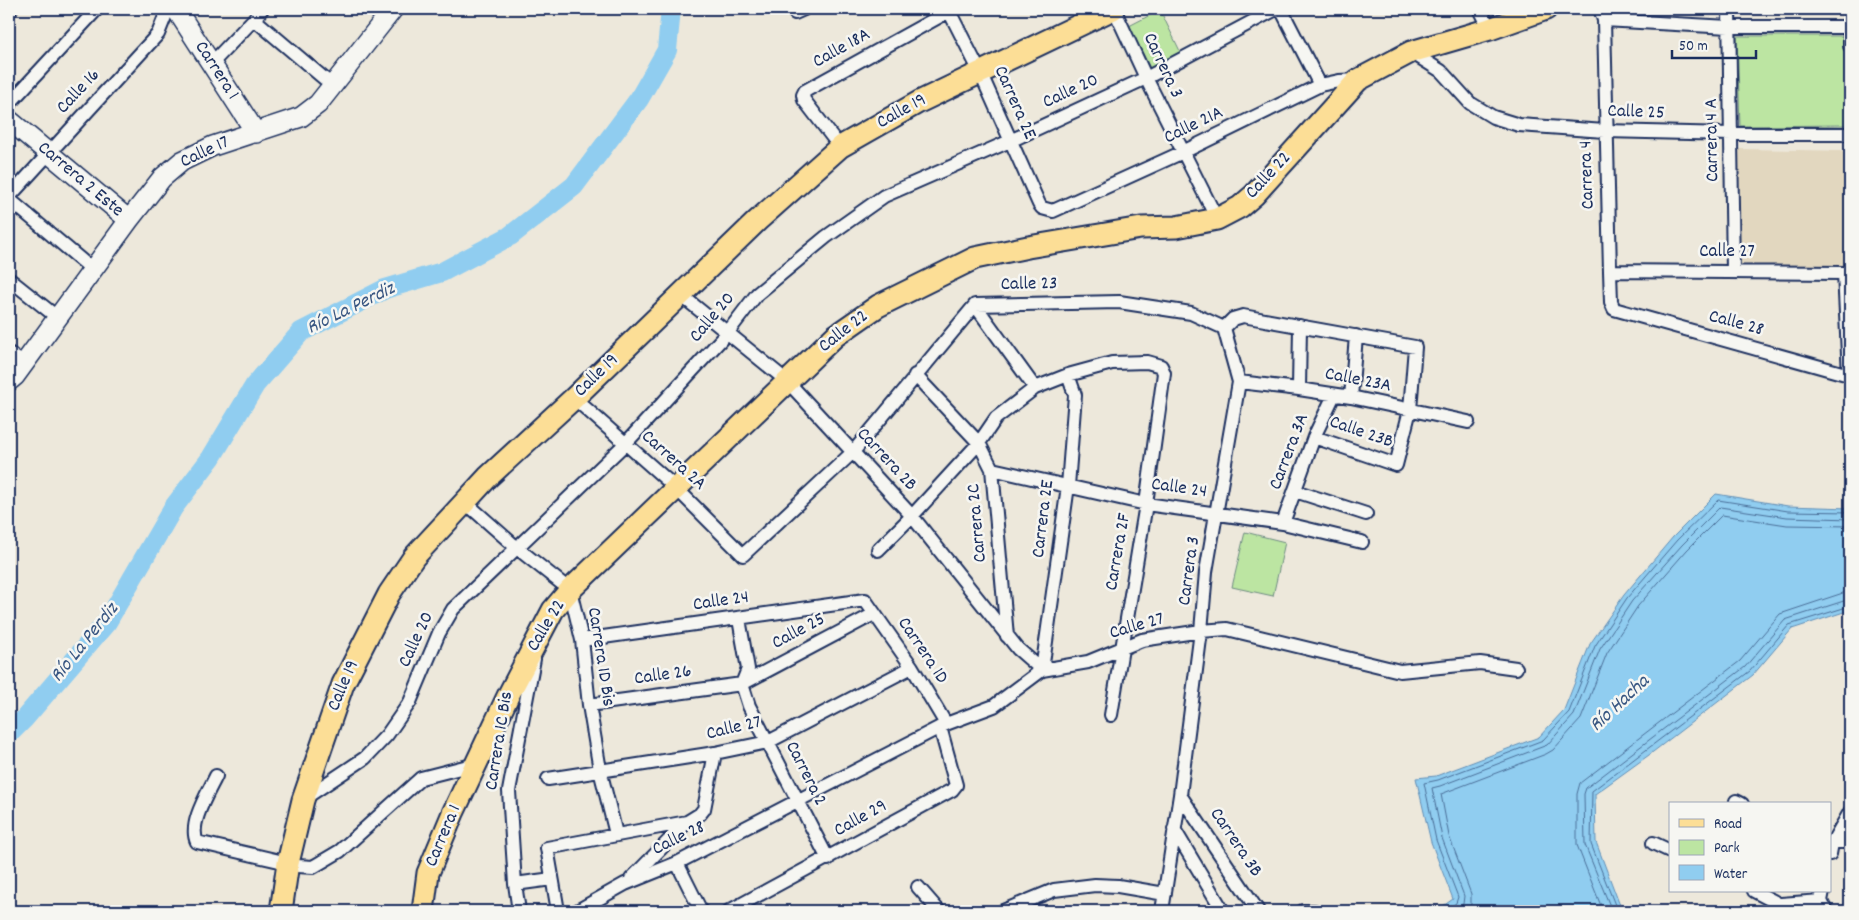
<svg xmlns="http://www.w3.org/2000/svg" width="1859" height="920" font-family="Dekko,sans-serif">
  <rect width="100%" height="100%" fill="#ede8db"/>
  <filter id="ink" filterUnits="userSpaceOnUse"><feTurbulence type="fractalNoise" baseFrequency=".02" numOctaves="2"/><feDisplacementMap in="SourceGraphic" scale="10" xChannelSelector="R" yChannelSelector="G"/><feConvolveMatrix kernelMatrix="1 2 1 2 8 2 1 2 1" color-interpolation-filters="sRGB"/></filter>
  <g filter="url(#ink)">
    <path fill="#e2d7bf" d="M 1738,149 L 1850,151 L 1850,268 L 1739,266 Z"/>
    <path fill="#bce5a2" stroke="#6c8a80" d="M 1160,10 L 1181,53 L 1150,68 L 1129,26 Z
      M 1737,36 L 1844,36 L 1846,125 L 1740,126 Z
      M 1245,532 L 1285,542 L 1273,596 L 1232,587 Z"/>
    <path fill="#90cdf0" stroke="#618eb6" d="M 1716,494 L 1788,506 L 1850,508 L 1850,610 L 1792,629 L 1753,675 L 1649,755 L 1595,794 L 1596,842 L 1619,903 L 1626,911 L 1436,911 L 1453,899 L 1431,842 L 1416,778 L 1436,776 L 1539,737 L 1564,710 L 1590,644 L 1624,595 L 1673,537 Z"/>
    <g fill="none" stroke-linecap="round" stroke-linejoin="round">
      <path stroke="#4a6e98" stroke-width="1" d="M 1445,911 L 1456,903 L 1458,897 L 1436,840 L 1424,783 L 1438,780 L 1543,740 L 1569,712 L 1595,646 L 1627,598 L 1677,540 L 1718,500 L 1788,511 L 1850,512
        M 1455,911 L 1463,904 L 1464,896 L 1442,838 L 1432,788 L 1440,786 L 1547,745 L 1574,715 L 1600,649 L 1632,601 L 1682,545 L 1720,507 L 1787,517 L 1850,519
        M 1467,911 L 1471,904 L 1471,894 L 1449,836 L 1441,794 L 1546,754 L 1553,750 L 1581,719 L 1607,653 L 1638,606 L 1687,550 L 1722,515 L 1787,525 L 1850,526
        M 1603,911 L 1577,845 L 1577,794 L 1580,783 L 1740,661 L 1780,614 L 1843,593 L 1850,592
        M 1612,911 L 1585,845 L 1584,794 L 1586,788 L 1745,667 L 1785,620 L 1850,599
        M 1620,911 L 1615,905 L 1591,844 L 1592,791 L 1750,671 L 1789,625 L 1850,606"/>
      <path stroke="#90cdf0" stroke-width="20" d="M 9,734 L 24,719 L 107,622 L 173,508 L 211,458 L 255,385 L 301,332 L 385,289 L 442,272 L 510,236 L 574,186 L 639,99 L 667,50 L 671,9"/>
      <defs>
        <path id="street" d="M 948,9 L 980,72 L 1039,204 L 1042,208 L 1053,211 L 1183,152 L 1320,85 L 1339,81 L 1358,80
          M 1114,9 L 1146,78 L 1217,219
          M 1281,9 L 1320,85
          M 1480,9 L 1490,29
          M 1600,9 L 1604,20 L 1610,271 L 1611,302 L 1614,309 L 1849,375 L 1844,273 L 1610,271
          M 1729,9 L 1733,271
          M 1850,9 L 1850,46
          M 9,11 L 11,9
          M 795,13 L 804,9
          M 254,19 L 333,86
          M 1604,20 L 1729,27 L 1850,27
          M 1411,52 L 1441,71 L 1470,103 L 1493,117 L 1519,125 L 1605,131 L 1731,134 L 1850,134
          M 212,63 L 254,19 L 262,9
          M 9,104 L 97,9
          M 840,147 L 804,100 L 803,95 L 805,91 L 953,9
          M 9,197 L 158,34 L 168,9
          M 9,199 L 93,270
          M 9,279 L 58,318
          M 681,295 L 787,381 L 912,516 L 1018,649 L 1042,670
          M 975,305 L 1035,388
          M 1224,328 L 1233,319 L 1243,316 L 1415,347 L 1410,410 L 1396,465 L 1314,437
          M 9,353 L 24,364
          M 915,375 L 979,443 L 992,469 L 1007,636
          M 1239,382 L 1299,389 L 1351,397 L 1468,422
          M 1299,389 L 1300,326
          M 1351,397 L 1356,336
          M 574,398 L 676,488 L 743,555 L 853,452 L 975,305 L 1119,302 L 1191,313 L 1224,328
          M 992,469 L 1146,504 L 1283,523 L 1362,542
          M 1295,491 L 1366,514
          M 465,502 L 517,548 L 570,590 L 582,640 L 589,705 L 600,770 L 616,834
          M 1283,523 L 1314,437 L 1334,395
          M 878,550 L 912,516 L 979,443 L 996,418 L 1035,388 L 1068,375 L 1112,363 L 1147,362 L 1161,366 L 1164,373 L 1146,504 L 1111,715
          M 739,619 L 748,669 L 742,684 L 749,706 L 828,859
          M 582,640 L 865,600 L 912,667 L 946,724
          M 1042,670 L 1068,486 L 1075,395 L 1068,375
          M 589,705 L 742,684 L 874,614
          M 216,776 C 208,793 188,824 197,842 L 288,863 L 298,866 L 313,867 L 340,851 L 421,778 L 476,764
          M 548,779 L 715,753 L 768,742 L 912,667
          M 1180,795 L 1258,911
          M 305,798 L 365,758 L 387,735 L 410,702 L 439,633 L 453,609 L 626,443 L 728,332 L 757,294 L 826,237 L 884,196 L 1010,141 L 1146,78 L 1276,9
          M 1736,801 L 1742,804
          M 1174,829 L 1223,911
          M 1830,842 L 1850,842
          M 1653,843 L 1670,851
          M 1830,854 L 1832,843 L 1850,812
          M 677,863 L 701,911
          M 631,879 L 687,822 L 700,814 L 704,809 L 715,753
          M 515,884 L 552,879
          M 918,887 L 939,911
          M 1754,891 L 1792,911
          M 1823,891 L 1821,901 L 1826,911
          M 1781,904 L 1821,901
          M 519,911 L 515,884 L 509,791 L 534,659
          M 558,911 L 547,848 L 687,822
          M 577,911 L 625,884 L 677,863 L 946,724 L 994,706 L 1042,670 L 1088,662 L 1142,640 L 1201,631 L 1227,629 L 1400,671 L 1480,663 L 1516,668
          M 729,911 L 952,790 L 956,785 L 940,727
          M 1003,911 L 1054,890 L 1095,885 L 1118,886 L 1165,894
          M 1162,911 L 1180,795 L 1201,631 L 1206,572 L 1239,382 L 1224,328
          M 1303,911 L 1314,911"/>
        <path id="secondary" d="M 176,9 L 256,133
          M 9,120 L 129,220
          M 9,381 L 15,376 L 129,220 L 162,178 L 182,161 L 213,146 L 301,117 L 318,104 L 393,9"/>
        <path id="primary" d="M 281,911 L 288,863 L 303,800 L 343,684 L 389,594 L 414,557 L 465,502 L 488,477 L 574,398 L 757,221 L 840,147 L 919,102 L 1113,9
          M 423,911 L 428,873 L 453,813 L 508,696 L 553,610 L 570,590 L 835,336 L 878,306 L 975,258 L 1028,247 L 1141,228 L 1176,227 L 1217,219 L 1240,207 L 1254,195 L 1358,80 L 1411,52 L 1490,29 L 1546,9"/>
      </defs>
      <use href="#street" stroke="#1b2f5e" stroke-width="16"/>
      <use href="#secondary" stroke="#1b2f5e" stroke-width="22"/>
      <use href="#primary" stroke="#1b2f5e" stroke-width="25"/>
      <use href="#street" stroke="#f6f6f2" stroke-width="12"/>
      <use href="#secondary" stroke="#f6f6f2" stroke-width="19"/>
      <use href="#primary" stroke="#fcde96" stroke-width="21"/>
    </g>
  </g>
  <g text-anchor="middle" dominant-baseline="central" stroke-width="5" stroke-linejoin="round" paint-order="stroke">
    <g font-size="19" fill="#1b2f5e" stroke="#f6f6f2">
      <text transform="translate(842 49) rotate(-29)">Calle 18A</text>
      <text transform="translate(1162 66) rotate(65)">Carrera 3</text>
      <text transform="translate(216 71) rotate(57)">Carrera 1</text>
      <text transform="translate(79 92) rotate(-47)">Calle 16</text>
      <text transform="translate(1071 92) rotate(-25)">Calle 20</text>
      <text transform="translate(1014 103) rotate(66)">Carrera 2E</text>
      <text transform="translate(902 112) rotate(-29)">Calle 19</text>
      <text transform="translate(1636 113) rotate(2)">Calle 25</text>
      <text transform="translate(1194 126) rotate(-26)">Calle 21A</text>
      <text transform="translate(1713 140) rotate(-91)">Carrera 4 A</text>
      <text transform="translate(205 153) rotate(-25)">Calle 17</text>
      <text transform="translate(1588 175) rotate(-92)">Carrera 4</text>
      <text transform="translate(1269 176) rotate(-47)">Calle 22</text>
      <text transform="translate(80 180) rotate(40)">Carrera 2 Este</text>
      <text x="1727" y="252">Calle 27</text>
      <text transform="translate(1029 285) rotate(-1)">Calle 23</text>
      <text transform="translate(713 318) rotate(-50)">Calle 20</text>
      <text transform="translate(1736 324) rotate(15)">Calle 28</text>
      <text transform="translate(844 332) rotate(-38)">Calle 22</text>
      <text transform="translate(597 376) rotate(-44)">Calle 19</text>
      <text transform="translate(1358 381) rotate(11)">Calle 23A</text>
      <text transform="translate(1361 433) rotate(19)">Calle 23B</text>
      <text transform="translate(1290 452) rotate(-69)">Carrera 3A</text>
      <text transform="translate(886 460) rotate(47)">Carrera 2B</text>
      <text transform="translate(673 461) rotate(42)">Carrera 2A</text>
      <text transform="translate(1179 489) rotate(8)">Calle 24</text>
      <text transform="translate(1044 519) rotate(-83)">Carrera 2E</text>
      <text transform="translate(978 523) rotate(-95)">Carrera 2C</text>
      <text transform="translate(1119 552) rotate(-80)">Carrera 2F</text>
      <text transform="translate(1190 571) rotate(-82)">Carrera 3</text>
      <text transform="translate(721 602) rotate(-8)">Calle 24</text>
      <text transform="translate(547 626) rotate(-59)">Calle 22</text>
      <text transform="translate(1137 627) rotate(-16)">Calle 27</text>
      <text transform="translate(799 632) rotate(-28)">Calle 25</text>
      <text transform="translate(417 640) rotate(-65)">Calle 20</text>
      <text transform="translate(922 651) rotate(56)">Carrera 1D</text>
      <text transform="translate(600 657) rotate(81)">Carrera 1D Bis</text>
      <text transform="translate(663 676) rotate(-8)">Calle 26</text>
      <text transform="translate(344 686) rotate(-67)">Calle 19</text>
      <text transform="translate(734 729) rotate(-13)">Calle 27</text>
      <text transform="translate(500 741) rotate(-81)">Carrera 1C Bis</text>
      <text transform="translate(805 774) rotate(63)">Carrera 2</text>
      <text transform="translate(861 819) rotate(-29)">Calle 29</text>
      <text transform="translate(444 836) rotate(-67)">Carrera 1</text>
      <text transform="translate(679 839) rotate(-26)">Calle 28</text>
      <text transform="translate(1235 843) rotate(56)">Carrera 3B</text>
    </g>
    <g font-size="20" font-style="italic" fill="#385682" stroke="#f6f6f2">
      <text transform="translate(351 309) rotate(-26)">Río La Perdiz</text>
      <text transform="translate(85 643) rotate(-51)">Río La Perdiz</text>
      <text transform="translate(1620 704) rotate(-43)">Río Hacha</text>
    </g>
  </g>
  <rect width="1859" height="920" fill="none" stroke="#f6f6f2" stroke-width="30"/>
  <rect x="15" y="15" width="1829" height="890" fill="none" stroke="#1b2f5e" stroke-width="2" filter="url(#ink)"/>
  <rect x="1669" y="802" width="162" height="90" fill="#f6f6f2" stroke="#9ea6b7"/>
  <rect x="1679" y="819" width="25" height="8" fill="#fcde96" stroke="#9ea6b7"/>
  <text x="1714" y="828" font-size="15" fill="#1b2f5e">Road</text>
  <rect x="1679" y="840" width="25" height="15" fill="#bce5a2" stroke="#9ea6b7"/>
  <text x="1714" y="852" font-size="15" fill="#1b2f5e">Park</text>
  <rect x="1679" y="865" width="25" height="15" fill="#90cdf0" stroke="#9ea6b7"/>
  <text x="1714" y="878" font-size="15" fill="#1b2f5e">Water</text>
  <path d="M1672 50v8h84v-8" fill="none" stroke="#1b2f5e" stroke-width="2.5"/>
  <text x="1679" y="50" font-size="15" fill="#1b2f5e" stroke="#f6f6f2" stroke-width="4" paint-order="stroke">50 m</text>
</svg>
